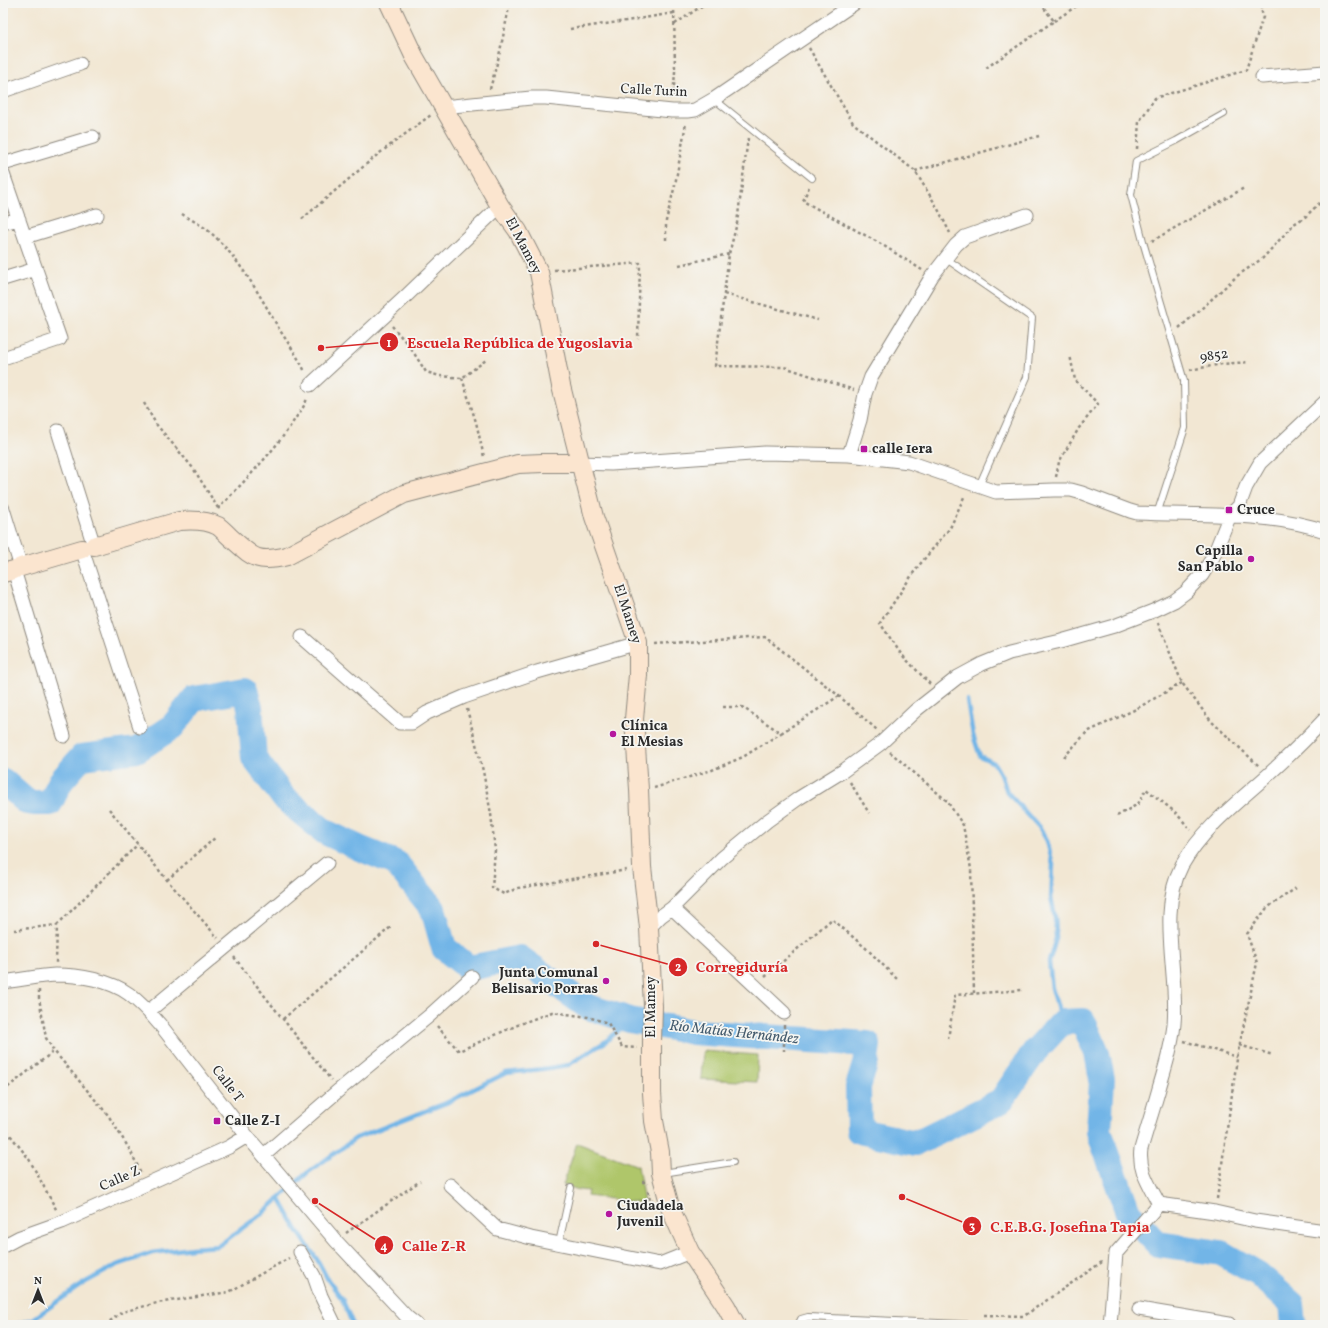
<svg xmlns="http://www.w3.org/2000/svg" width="1328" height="1328" font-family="Vollkorn,serif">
  <rect width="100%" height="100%" fill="#f6f6f2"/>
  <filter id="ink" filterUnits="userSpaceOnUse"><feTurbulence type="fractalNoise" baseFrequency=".025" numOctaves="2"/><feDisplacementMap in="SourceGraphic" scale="8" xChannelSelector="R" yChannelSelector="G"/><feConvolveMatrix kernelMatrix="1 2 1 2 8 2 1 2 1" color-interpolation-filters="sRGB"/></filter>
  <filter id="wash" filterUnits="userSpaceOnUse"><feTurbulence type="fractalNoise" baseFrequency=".012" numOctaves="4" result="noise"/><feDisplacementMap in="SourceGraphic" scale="16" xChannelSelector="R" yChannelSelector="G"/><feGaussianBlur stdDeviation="0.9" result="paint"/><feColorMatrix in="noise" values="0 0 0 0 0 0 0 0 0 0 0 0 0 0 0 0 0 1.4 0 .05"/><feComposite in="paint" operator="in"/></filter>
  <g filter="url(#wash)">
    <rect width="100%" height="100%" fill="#f2e7d3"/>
    <path fill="#afc66b" stroke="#6d784b" d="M 703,1051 L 758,1055 L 757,1082 L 701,1079 Z
      M 577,1143 L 638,1166 L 644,1203 L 587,1196 L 588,1191 L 579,1190 L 563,1185 Z"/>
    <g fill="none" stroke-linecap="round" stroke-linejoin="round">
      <path stroke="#72b5e7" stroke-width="4.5" d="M 967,700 L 973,735 L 980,756 L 994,763 L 1002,777 L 1007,792 L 1039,827 L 1047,841 L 1053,865 L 1051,897 L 1055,918 L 1056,938 L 1049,962 L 1052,988 L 1062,1022
        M 279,1198 L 297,1230 L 318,1261 L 328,1280 L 342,1299 L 353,1325
        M 15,1325 L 33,1319 L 84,1283 L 117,1265 L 152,1253 L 192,1248 L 218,1246 L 263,1213 L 307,1173 L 356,1138 L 446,1103 L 506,1073 L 542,1069 L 568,1065 L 605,1042 L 630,1020"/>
      <path stroke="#72b5e7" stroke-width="26" d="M 3,781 L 27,802 L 34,803 L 50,803 L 61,781 L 82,757 L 137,750 L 172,727 L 194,699 L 245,690 L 250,707 L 254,758 L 284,798 L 325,832 L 359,848 L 396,863 L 433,909 L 444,948 L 469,968 L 520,958 L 588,1007 L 630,1020 L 693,1032 L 868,1044 L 866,1061 L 858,1087 L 859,1131 L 916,1143 L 1001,1101 L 1035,1051 L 1062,1022 L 1083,1021 L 1097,1053 L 1102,1079 L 1099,1131 L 1128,1212 L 1158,1244 L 1221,1253 L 1258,1274 L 1292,1304 L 1294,1325"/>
    </g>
  </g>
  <g filter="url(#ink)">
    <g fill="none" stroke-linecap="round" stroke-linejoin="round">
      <defs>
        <path id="lane" d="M 714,99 L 812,178
          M 945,258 L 1032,318 L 1027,377 L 979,486
          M 1157,514 L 1185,428 L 1184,381 L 1144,245 L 1131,195 L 1136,161 L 1176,141 L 1224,114
          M 663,1173 L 733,1162
          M 559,1243 L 571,1188
          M 798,1325 L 801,1319 L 808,1317 L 982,1325"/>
        <path id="street" d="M 1262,77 L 1325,72
          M 3,91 L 80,64
          M 443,107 L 531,98 L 546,98 L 672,111 L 688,111 L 695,110 L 714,99 L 855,3
          M 3,164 L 93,137
          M 3,174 L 60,339 L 3,358
          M 3,223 L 19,219
          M 25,237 L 97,215
          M 3,279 L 36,269
          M 310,385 L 403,299 L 500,206
          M 58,431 L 94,546 L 82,549 L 140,727
          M 849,455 L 860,420 L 865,394 L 871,377 L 932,276 L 956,245 L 965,237 L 1027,215
          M 580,463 L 611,464 L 765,453 L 849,455 L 909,462 L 996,492 L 1054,490 L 1071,490 L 1082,493 L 1130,511 L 1137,513 C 1200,516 1265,511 1325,531
          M 3,509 L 21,567 L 14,570 L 64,736
          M 302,637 L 400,723 L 412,723 L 427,713 L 464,697 L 537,672 L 638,643
          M 672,908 L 784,1013
          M 649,928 L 661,916 L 672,908 L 722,858 L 767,821 L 799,798 L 843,771 L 880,744 L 916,710 L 958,677 L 982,664 L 1009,653 L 1061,641 L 1114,626 L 1153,611 L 1174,601 L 1186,592 L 1202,575 L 1213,557 L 1230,515 L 1239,506 L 1246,487 L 1260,463 L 1325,402
          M 3,982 C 20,980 38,976 55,975 C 79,975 110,980 129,994 C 142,1004 152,1015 162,1027 L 247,1136 L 336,1241 L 407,1317 L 417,1325
          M 149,1011 L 327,863
          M 264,1155 L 339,1090 L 429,1016 L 472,977
          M 450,1185 L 497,1229 L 531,1238 L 660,1264 L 690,1252
          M 1159,1204 C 1150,1186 1138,1170 1141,1149 C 1147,1128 1154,1107 1160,1085 C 1166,1065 1172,1045 1174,1024 C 1179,974 1157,912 1182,865 C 1203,828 1238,802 1269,774 C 1289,756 1307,738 1325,719
          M 1159,1204 L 1215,1212 L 1255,1221 L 1325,1231
          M 3,1246 L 20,1237 L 62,1222 L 229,1147 L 247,1136
          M 300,1252 L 314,1276 L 321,1296 L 335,1325
          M 1139,1309 L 1229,1324
          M 1110,1325 L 1116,1253 L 1159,1204"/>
        <path id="secondary" d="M 389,3 L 414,56 L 500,206 L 518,231 L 539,272 L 561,386 L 594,517 L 638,643 L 638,675 L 634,719 L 639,789 L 642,867 L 649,928 L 653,1006 L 652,1042 L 652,1093 L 654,1121 L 660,1152 L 661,1173 L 671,1210 L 690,1252 L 726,1306 L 736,1325
          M 94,546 L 179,521 C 191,520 207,520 218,526 C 222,529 226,533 230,537 C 252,556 255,564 287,556 L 404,494 L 518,464 L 543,463 L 580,463
          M 21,567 L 82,549
          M 3,573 L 14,570"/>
      </defs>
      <use href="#lane" stroke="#8e897f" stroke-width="8"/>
      <use href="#street" stroke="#8e897f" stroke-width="15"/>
      <use href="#secondary" stroke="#8e897f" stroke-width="20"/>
      <path stroke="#8e897f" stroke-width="2.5" stroke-dasharray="3 3" stroke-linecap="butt" d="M 1054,21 L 1081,3
        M 675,24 L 706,3
        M 570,29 L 633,20 L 674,13
        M 809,48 L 853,123 L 915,171 L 937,207 L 950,233
        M 986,68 L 1054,21 L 1040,3
        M 490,89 L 499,56 L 510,3
        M 673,98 L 675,72 L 674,3
        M 748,138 L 737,223 L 729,254 L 715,366 L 784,367 L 854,390
        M 1137,149 L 1139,122 L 1155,98 L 1246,70 L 1263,17 L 1260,3
        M 915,171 L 1039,136
        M 809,187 L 803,201 L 881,244 L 922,270
        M 182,214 C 191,220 202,225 210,232 C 239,258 259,294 278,327 C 287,342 298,356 305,372
        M 302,219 L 377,155 L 431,115
        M 666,240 L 666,221 L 675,185 L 686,123
        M 1152,241 L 1244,188
        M 679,265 L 729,254
        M 554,270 L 640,263 L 638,339
        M 724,294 L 818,320
        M 392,326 L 410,347 L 426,372 L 440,376 L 462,378 L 486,360
        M 1179,328 L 1201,309 L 1237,276 L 1263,258 L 1294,224 L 1305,217 L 1325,198
        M 1190,370 L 1222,364 L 1249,362
        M 462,378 L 476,422 L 484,457
        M 144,403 L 156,424 L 193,468 L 218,508
        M 1056,477 L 1059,462 L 1079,428 L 1098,404 L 1075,380 L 1070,355
        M 218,509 C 245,480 274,452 295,419 C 300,412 305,406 307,398
        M 1158,623 L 1182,683 L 1211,721 L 1259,766
        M 655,644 L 765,637 L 839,696 L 877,730
        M 930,684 L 901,654 L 880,623 L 916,569 L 950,528 L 965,495
        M 723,707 L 742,707 L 781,733 L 839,696
        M 467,709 L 483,771 L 491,814 L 495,850 L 492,888 L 504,894 L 518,888 L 627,870
        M 890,752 L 947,801 L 963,825 L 971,869 L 974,993
        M 1064,757 L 1087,732 L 1134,710 L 1182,683
        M 850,782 L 869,813
        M 654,788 L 712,770 L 743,757 L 781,733
        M 109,809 L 167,880 L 218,938
        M 1117,816 L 1138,804 L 1146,789 L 1175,812 L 1191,830
        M 167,880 L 216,837
        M 57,925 L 138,844
        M 14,930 L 57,925 L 56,963
        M 234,957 L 331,1080
        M 765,977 L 832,919 L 868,950 L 897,979
        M 39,990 L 39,998 L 46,1038 L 54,1051 L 108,1115 L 130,1150 L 141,1173
        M 283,1019 L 392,926
        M 784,1025 L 784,1051
        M 437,1026 L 459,1051 L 520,1024 L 552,1012 L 588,1017 L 608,1023 L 622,1047 L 637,1048
        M 948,1039 L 955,995 L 1022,990
        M 1184,1041 L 1237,1057
        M 1239,1045 L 1273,1055
        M 3,1091 L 54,1051
        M 3,1126 L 29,1159 L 57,1211
        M 642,1182 L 646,1182 L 647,1184
        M 648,1191 L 650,1200 L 653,1199
        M 1217,1199 L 1238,1052 L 1257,963 L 1247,934 L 1267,908 L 1296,888
        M 346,1233 L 420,1181
        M 984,1315 L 1024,1316 L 1102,1262
        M 105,1325 L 122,1312 L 157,1303 L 229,1292 L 289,1258"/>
      <use href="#lane" stroke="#fff" stroke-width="6"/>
      <use href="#street" stroke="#fff" stroke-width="13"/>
      <use href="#secondary" stroke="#fbe5cf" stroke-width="18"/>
    </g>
  </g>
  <g fill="#b5179e" stroke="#f6f6f2" stroke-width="1.5">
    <rect x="860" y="445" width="8" height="8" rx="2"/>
    <rect x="1225" y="506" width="8" height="8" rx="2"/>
    <circle cx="1251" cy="559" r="4"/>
    <circle cx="613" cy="734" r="4"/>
    <circle cx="606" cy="981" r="4"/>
    <rect x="213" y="1117" width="8" height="8" rx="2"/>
    <circle cx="609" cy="1214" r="4"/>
  </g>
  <g text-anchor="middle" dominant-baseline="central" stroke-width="3.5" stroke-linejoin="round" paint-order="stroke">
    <g font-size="14" fill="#2b2b2b" stroke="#f6f6f2">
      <text transform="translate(654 91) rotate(3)">Calle Turin</text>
      <text transform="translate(523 246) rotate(62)">El Mamey</text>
      <text transform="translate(1214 356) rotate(-8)">9852</text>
      <text transform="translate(627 614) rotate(72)">El Mamey</text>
      <text transform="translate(651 1007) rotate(-90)">El Mamey</text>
      <text transform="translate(227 1084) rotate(52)">Calle T</text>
      <text transform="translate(120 1179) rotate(-24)">Calle Z</text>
    </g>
    <g font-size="14" font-weight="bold" fill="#2b2b2b" stroke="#f6f6f2" text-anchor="start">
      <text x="872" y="449">calle 1era</text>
      <text x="1237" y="510">Cruce</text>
      <text x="1243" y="551" text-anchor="end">Capilla<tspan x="1243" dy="16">San Pablo</tspan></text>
      <text x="621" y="726">Clínica<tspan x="621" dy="16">El Mesias</tspan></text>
      <text x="598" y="973" text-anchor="end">Junta Comunal<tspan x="598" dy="16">Belisario Porras</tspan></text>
      <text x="225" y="1121">Calle Z-I</text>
      <text x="617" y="1206">Ciudadela<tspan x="617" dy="16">Juvenil</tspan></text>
    </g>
    <g font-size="15" font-style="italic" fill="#445b6d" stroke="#f6f6f2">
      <text transform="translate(734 1033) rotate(6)">Río Matías Hernández</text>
    </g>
  </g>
  <path fill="none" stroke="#d62828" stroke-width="1.5" d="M321 348L389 342M596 944L678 967M902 1197L972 1226M315 1201L384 1245"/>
  <g fill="#d62828" stroke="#f6f6f2" stroke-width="1.5">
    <circle cx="321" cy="348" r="4"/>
    <circle cx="596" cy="944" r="4"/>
    <circle cx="902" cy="1197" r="4"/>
    <circle cx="315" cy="1201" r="4"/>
    <circle cx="389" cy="342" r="10"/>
    <circle cx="678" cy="967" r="10"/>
    <circle cx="972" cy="1226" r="10"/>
    <circle cx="384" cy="1245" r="10"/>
  </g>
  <g font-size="12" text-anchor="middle" font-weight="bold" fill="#fff">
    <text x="389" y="347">1</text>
    <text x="678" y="971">2</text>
    <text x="972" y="1230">3</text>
    <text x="384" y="1250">4</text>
  </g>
  <g font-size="15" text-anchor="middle" font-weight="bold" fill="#d62828" stroke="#f6f6f2" stroke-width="3.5" stroke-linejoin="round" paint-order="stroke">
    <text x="520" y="348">Escuela República de Yugoslavia</text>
    <text x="742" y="972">Corregiduría</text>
    <text x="1070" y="1232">C.E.B.G. Josefina Tapia</text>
    <text x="434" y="1251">Calle Z-R</text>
  </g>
  <rect width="1328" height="1328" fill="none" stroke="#f6f6f2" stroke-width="16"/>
  <g transform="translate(38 1290)" stroke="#f6f6f2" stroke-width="3" paint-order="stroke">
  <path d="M0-3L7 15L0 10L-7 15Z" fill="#2b2b2b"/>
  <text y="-6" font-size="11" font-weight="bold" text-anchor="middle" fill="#2b2b2b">N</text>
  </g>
</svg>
